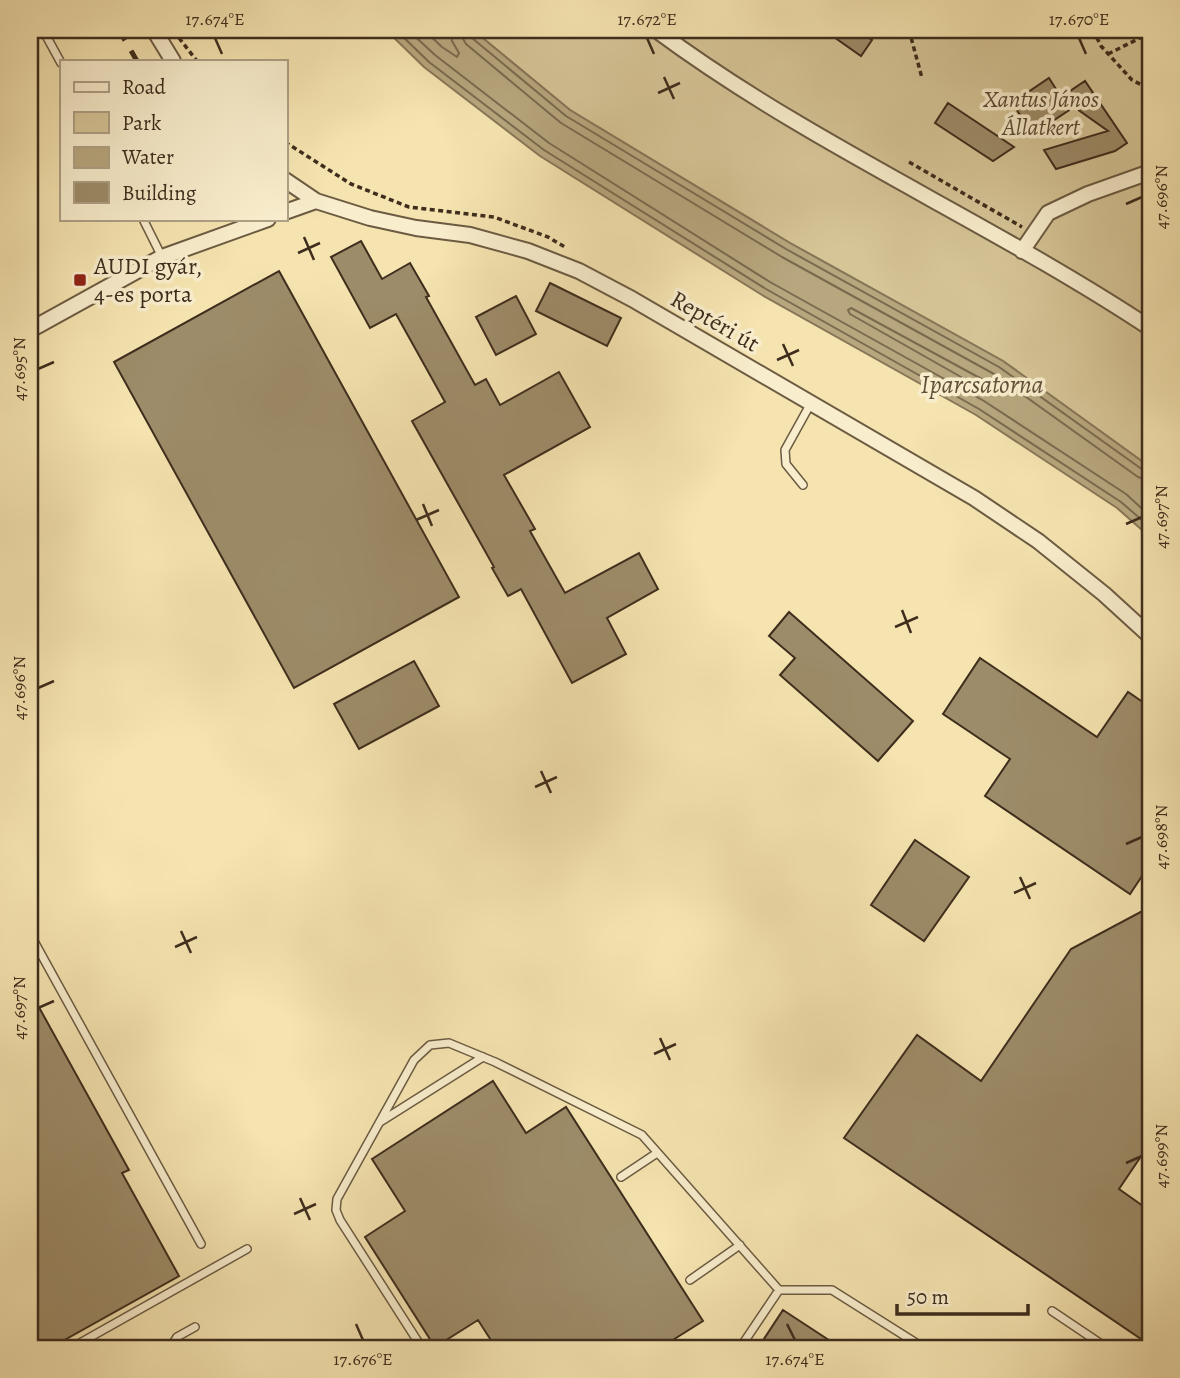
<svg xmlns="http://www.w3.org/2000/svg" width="1180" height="1378" font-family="Alegreya,serif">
  <rect width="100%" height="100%" fill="#f5e4b0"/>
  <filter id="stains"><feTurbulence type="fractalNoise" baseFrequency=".00286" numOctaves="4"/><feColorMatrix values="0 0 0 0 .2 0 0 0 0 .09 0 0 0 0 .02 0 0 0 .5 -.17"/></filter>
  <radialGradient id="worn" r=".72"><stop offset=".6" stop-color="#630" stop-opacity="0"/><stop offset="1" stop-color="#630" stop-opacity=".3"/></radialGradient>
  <path fill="#d6c597" stroke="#8a795a" stroke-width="2" d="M 473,30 L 1150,30 L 1150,467 L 1003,361 L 790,243 L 570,110 Z"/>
  <path fill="#b7a67e" stroke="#877657" stroke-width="2" d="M 386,30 L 473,30 L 570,110 L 790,243 L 1003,361 L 1150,467 L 1150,537 L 1117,508 L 976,415 L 762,295 L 540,156 L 424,67 Z"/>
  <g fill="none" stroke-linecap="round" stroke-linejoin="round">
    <path stroke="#7a6a4e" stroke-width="2" d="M 396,30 L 429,62 L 544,150 L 766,289 L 979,409 L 1121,502 L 1150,527
      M 408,30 L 435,55 L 549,143 L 770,282 L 984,401 L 1126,494 L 1150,516
      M 424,30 L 442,47 L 457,57 L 459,53 L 452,41 L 450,30
      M 461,30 L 462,37 L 466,44 L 561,123 L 782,257 L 994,374 L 1138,477 L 1150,481
      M 470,30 L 472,38 L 566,116 L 786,249 L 999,367 L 1143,470 L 1150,472
      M 851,308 L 989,383 L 996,388 L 996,392 L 991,394 L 850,314 L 848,310 Z"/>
  </g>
  <path fill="#9d8c69" stroke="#3e2d1d" stroke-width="2" d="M 824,30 L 858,30 L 872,40 L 861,56 Z
    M 1049,78 L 1061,97 L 1085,81 L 1127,143 L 1115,151 L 1056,169 L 1044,150 L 1108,131 L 1074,107 L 1033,134 L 1012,103 Z
    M 948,103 L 1014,147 L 993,161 L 935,123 Z
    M 361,241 L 382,279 L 410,263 L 429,296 L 426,297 L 475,385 L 486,379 L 500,405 L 559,372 L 590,427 L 504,475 L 535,529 L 530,531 L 565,593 L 639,553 L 658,589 L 607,618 L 626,654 L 572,683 L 521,589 L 508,596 L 492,568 L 494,567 L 412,421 L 445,402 L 396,314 L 370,328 L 331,257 Z
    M 279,271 L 459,597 L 294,688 L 114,362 Z
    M 550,283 L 621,318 L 607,346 L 536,311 Z
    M 516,296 L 536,334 L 496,355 L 476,317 Z
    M 789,612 L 913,721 L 878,761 L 780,675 L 795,658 L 769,636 Z
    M 980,658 L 1097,737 L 1128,692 L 1150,707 L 1150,864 L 1130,894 L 985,796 L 1010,759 L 943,714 Z
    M 414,661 L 439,706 L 359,749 L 334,704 Z
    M 915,840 L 969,877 L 924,941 L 871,905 Z
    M 1150,907 L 1150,1143 L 1119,1189 L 1150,1211 L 1150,1345 L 844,1138 L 917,1035 L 981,1081 L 1071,949 Z
    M 30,991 L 129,1170 L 122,1173 L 179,1276 L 50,1348 L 30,1348 Z
    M 493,1081 L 526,1133 L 566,1107 L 703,1321 L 660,1348 L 496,1348 L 478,1320 L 435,1347 L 365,1237 L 405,1211 L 372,1159 Z
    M 783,1310 L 841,1348 L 758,1348 Z"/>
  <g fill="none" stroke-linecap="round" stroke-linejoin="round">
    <defs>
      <path id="lane" d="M 43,30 L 61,63
        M 143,219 L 162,257
        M 803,485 L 786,464 L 785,450 L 811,403
        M 30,934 L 201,1244
        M 380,1122 L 483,1057
        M 621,1177 L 657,1153
        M 690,1280 L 740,1245
        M 1052,1311 L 1107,1348
        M 71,1348 L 247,1249
        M 173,1348 L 172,1345 L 177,1337 L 195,1327
        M 422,1348 L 340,1220 L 336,1210 L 337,1199 L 414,1060 L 430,1045 L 449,1043 L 495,1062 L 642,1135 L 779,1290
        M 740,1348 L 779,1290 L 832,1290 L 924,1348"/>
      <path id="street" d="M 154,30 L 173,61
        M 656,30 C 811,145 990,222 1150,328
        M 285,180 L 316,201 L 370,218 L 416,228 L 470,235 L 528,251 L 579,271 L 632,299 L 974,498 L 1038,541 L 1104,594 L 1150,636
        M 285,212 L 316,201
        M 1022,251 L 1048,213 L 1088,194 L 1150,172
        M 30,330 L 162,257 L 268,219"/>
    </defs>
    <use href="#lane" stroke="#6c5b42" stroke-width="10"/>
    <use href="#street" stroke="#6c5b42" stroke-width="18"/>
    <path stroke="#3e2d1d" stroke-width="3.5" stroke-dasharray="5 3.5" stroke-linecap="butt" d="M 909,30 L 922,78
      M 1093,30 L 1101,46 L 1132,80 L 1150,89
      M 179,38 L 197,61
      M 1108,54 L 1150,33
      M 285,142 L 351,184 L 409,207 L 494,217 L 548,237 L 565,247
      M 909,162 L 1022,227"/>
    <use href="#lane" stroke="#f8edcc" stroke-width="7"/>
    <use href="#street" stroke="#f8edcc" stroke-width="14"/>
    <path stroke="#3e2d1d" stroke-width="5" stroke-dasharray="12 12" stroke-linecap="butt" d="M 119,30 L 137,61"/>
  </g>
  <path fill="none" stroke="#3e2d1d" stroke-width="2.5" d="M 215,38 L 222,54M 647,38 L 654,54M 1079,38 L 1086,54M 664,77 L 674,99M 658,93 L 680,83M 1126,204 L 1142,197M 304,237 L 314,260M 298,253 L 320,243M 783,344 L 793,366M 777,360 L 799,350M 38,369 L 54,362M 423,504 L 432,526M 416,520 L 439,510M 1126,524 L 1142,517M 902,610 L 911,633M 895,627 L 918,617M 38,688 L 54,681M 541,771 L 551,793M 535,787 L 557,777M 1126,844 L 1142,837M 1020,877 L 1030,899M 1014,893 L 1036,883M 181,931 L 191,953M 175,947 L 197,937M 38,1008 L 54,1001M 660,1038 L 670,1060M 654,1054 L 676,1044M 1126,1163 L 1142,1156M 300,1198 L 310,1220M 294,1214 L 316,1204M 356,1324 L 363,1340M 787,1324 L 795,1340"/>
  <rect fill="#8f2418" stroke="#f8edcc" stroke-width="2.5" x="73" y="273" width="14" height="14" rx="3.5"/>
  <g text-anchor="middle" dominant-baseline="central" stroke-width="7" stroke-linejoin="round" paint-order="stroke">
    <g font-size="24" font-style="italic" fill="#5c4b35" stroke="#f8edcc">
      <text x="1041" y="99">Xantus János<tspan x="1041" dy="28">Állatkert</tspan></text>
    </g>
    <g font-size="24" fill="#3e2d1d" stroke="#f8edcc" text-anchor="start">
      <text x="94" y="266">AUDI gyár,<tspan x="94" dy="28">4-es porta</tspan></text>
    </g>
    <g font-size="24" fill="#3e2d1d" stroke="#f8edcc">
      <text transform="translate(715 321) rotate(30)">Reptéri út</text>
    </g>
    <g font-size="26" font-style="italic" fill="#62513a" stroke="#f8edcc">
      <text x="982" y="384">Iparcsatorna</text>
    </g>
  </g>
  <rect width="1180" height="1378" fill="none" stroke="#f5e4b0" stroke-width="77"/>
  <rect x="60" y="60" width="228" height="161" fill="#f8edcc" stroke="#aea086" stroke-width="2"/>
  <rect x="74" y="82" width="35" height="10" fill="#f8edcc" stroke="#aea086" stroke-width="2"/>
  <text x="122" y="94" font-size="21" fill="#3e2d1d">Road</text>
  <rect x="74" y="112" width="35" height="21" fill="#d6c597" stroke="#aea086" stroke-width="2"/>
  <text x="122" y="130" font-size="21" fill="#3e2d1d">Park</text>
  <rect x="74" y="147" width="35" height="21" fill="#b7a67e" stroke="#aea086" stroke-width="2"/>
  <text x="122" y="164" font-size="21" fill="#3e2d1d">Water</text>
  <rect x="74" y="182" width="35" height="21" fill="#9d8c69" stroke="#aea086" stroke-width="2"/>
  <text x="122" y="200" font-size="21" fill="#3e2d1d">Building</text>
  <path d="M897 1304v10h131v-10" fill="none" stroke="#3e2d1d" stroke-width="3.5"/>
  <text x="907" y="1304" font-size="21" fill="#3e2d1d" stroke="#f8edcc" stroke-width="5" paint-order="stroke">50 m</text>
  <rect x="38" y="38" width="1104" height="1302" fill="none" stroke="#3e2d1d" stroke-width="2.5"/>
  <g font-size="18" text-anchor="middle" fill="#3e2d1d">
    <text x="215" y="25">17.674°E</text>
    <text x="647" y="25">17.672°E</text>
    <text x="1079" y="25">17.670°E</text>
    <text transform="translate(1161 197) rotate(-90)" y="6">47.696°N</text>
    <text transform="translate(19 369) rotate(-90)" y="6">47.695°N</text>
    <text transform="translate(1161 517) rotate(-90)" y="6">47.697°N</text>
    <text transform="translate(19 688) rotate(-90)" y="6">47.696°N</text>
    <text transform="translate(1161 837) rotate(-90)" y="6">47.698°N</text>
    <text transform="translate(19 1008) rotate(-90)" y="6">47.697°N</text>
    <text transform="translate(1161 1156) rotate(-90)" y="6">47.699°N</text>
    <text x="363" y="1365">17.676°E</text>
    <text x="795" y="1365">17.674°E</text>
  </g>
  <rect width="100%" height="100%" filter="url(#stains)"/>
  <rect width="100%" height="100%" fill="url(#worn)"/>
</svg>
